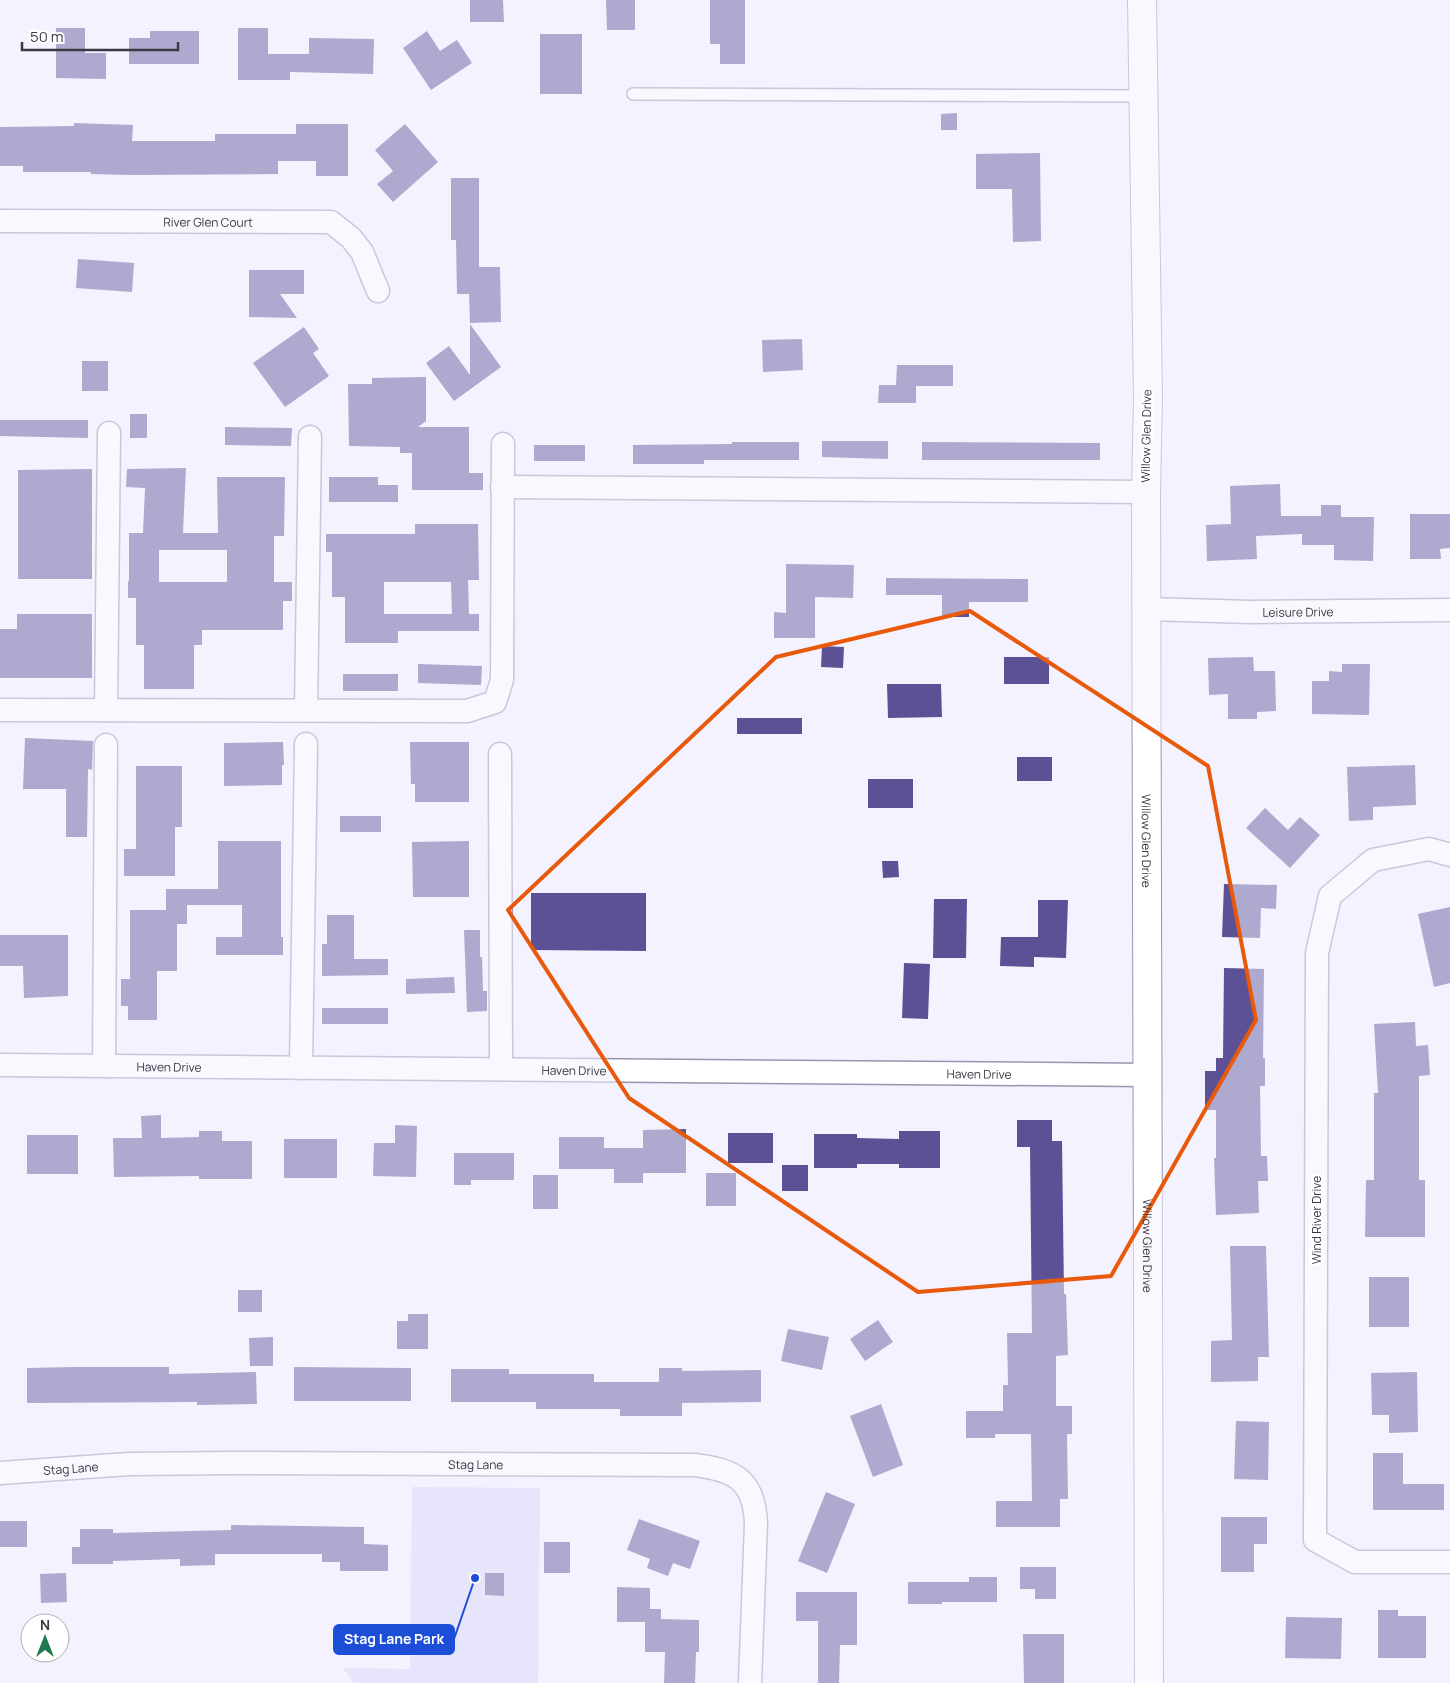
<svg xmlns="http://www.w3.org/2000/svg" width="1450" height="1683" font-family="Manrope,sans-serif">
  <rect width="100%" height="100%" fill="#f3f2fe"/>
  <path fill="#d8d5fb" d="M 412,1487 L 540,1488 L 538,1683 L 354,1683 L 343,1668 L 410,1669 Z"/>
  <path fill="#5b5194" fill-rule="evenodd" d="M 470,0 L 503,0 L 504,22 L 470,22 Z
    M 606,0 L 635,0 L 635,30 L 607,30 Z
    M 710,0 L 745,0 L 745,64 L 720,64 L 720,44 L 710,44 Z
    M 56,28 L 85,28 L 85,53 L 106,53 L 106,79 L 56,78 Z
    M 238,28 L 268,28 L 268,54 L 309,54 L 309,38 L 374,39 L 373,74 L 290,72 L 290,80 L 238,80 Z
    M 150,31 L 199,31 L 199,64 L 129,64 L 129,38 L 150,38 Z
    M 427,31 L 440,51 L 457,40 L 472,63 L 431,90 L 403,48 Z
    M 540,34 L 582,34 L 582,94 L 540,94 Z
    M 957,113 L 957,130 L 941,130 L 941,114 Z
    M 74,123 L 133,125 L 132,141 L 215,141 L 215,134 L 296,134 L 296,124 L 348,124 L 348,176 L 316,176 L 316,161 L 278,161 L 278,174 L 131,175 L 91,174 L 91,172 L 23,172 L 23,166 L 0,166 L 0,127 L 74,126 Z
    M 405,124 L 438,162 L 393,202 L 377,184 L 393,171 L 375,150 Z
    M 1040,153 L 1041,241 L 1013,242 L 1012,189 L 976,189 L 976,154 Z
    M 451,178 L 479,178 L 479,267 L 500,267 L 501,322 L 470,323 L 469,294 L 457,294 L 456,240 L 451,240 Z
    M 78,259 L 134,263 L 132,292 L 76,288 Z
    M 249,270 L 304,270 L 304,294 L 280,294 L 297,318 L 249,317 Z
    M 470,324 L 501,367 L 454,401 L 426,363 L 449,346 L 470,375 Z
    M 304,327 L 319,349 L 313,353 L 329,376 L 285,407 L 253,363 Z
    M 802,339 L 803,370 L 763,372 L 762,340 Z
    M 82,361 L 108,361 L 108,391 L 82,391 Z
    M 897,365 L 953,365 L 953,386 L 916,386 L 916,403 L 878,403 L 879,385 L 896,385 Z
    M 426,377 L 426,421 L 418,427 L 469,427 L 469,473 L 483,473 L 483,490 L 412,490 L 412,453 L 400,453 L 400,447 L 349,446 L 348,384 L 372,384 L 372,378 Z
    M 130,414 L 147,414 L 147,438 L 130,438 Z
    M 0,420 L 88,420 L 88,438 L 0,436 Z
    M 225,427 L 292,428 L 291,446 L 225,445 Z
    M 822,441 L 888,441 L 888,459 L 822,457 Z
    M 732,442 L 799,442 L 799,460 L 704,460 L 704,464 L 633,464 L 633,445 L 732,444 Z
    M 922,442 L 1100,443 L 1100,460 L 922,460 Z
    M 534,445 L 585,445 L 585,461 L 534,461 Z
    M 186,468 L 183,533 L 218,533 L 217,477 L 285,477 L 284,536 L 274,536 L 274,582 L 292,582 L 292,601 L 283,601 L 283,630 L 202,630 L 202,645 L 194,645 L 194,689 L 144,689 L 144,645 L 136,645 L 136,598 L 128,598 L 128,581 L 129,581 L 129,533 L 143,533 L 145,488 L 126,487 L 127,469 ZM 159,550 L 227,550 L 227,582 L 159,582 Z
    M 92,469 L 92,579 L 18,579 L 18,470 Z
    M 329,477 L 378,477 L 378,485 L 398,485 L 398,502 L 329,502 Z
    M 1280,484 L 1281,516 L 1321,516 L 1321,505 L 1341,505 L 1341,517 L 1374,517 L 1373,561 L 1334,560 L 1334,545 L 1302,545 L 1302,534 L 1256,536 L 1257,559 L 1207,561 L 1206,525 L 1231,524 L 1230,486 Z
    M 1410,514 L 1450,514 L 1450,548 L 1440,549 L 1441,559 L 1410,559 Z
    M 415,524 L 478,524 L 479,580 L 468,580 L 469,614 L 479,614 L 479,631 L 398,631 L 398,643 L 345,643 L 345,597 L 332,597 L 332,552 L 326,552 L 326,534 L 415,534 ZM 384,582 L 451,582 L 452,614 L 384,614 Z
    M 786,564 L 854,565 L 853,598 L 815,597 L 815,638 L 774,638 L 774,612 L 786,613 Z
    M 886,578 L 1028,579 L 1028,602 L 969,602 L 969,617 L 942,617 L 942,595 L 886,595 Z
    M 17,614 L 92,614 L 92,678 L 0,678 L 0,629 L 17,629 Z
    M 822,646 L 844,647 L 843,668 L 821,667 Z
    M 1004,657 L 1049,657 L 1049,684 L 1004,684 Z
    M 1253,657 L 1254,671 L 1275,671 L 1276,711 L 1257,712 L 1257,719 L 1228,719 L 1228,694 L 1209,695 L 1208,658 Z
    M 418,664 L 482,666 L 481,685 L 418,683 Z
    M 1342,664 L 1370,664 L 1369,715 L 1312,714 L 1312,681 L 1329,681 L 1329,671 L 1342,672 Z
    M 343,674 L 398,674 L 398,691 L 343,691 Z
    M 887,684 L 941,684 L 942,717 L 888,718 Z
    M 737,718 L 802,718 L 802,734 L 737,734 Z
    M 25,738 L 93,741 L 92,770 L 88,769 L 87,837 L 66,837 L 66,789 L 23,789 Z
    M 283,742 L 284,765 L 282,765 L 282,785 L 224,786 L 224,743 Z
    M 410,742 L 469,742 L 469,802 L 415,802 L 415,784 L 411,784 Z
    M 1017,757 L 1052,757 L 1052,781 L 1017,781 Z
    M 1415,765 L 1416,805 L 1373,807 L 1373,820 L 1349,821 L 1347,767 Z
    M 136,766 L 182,766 L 182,827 L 175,827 L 175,876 L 124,876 L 124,849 L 136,849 Z
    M 868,779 L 913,779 L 913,808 L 868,808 Z
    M 1265,808 L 1288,830 L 1300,817 L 1320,835 L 1290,868 L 1246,828 Z
    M 340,816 L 381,816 L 381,832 L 340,832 Z
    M 218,841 L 281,841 L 281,937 L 283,937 L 283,955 L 216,955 L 216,937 L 242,937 L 242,905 L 187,905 L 187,924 L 177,924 L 177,971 L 157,971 L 157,1020 L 128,1020 L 128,1006 L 121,1006 L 121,979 L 130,979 L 130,910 L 166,910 L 166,889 L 218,889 Z
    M 469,841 L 469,897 L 413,897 L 412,842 Z
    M 882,861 L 898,861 L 899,877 L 883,878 Z
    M 1224,884 L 1277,885 L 1276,909 L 1261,908 L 1260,938 L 1222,937 Z
    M 531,893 L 646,893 L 646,951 L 531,950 Z
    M 934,899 L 967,899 L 966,958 L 933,958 Z
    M 1038,900 L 1068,900 L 1066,958 L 1034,957 L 1034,967 L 1000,966 L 1001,937 L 1038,937 Z
    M 1450,907 L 1450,983 L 1434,987 L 1418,914 Z
    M 327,915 L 354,915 L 354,959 L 388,959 L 388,975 L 322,976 L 322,944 L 327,944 Z
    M 464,930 L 480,930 L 480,957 L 482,957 L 483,991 L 487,991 L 487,1011 L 467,1012 Z
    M 0,935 L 68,935 L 68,996 L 24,998 L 23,966 L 0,966 Z
    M 904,963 L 930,964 L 928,1019 L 902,1018 Z
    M 1224,968 L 1264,969 L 1263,1058 L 1265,1058 L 1265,1086 L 1260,1086 L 1261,1156 L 1267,1156 L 1268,1181 L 1258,1181 L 1259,1213 L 1216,1215 L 1214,1158 L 1216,1158 L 1216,1110 L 1205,1110 L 1205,1071 L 1216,1071 L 1216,1058 L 1223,1058 Z
    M 454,977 L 455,993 L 406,994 L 406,979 Z
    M 322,1008 L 388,1008 L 388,1024 L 322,1024 Z
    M 1415,1022 L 1416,1046 L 1428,1045 L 1430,1075 L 1419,1076 L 1419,1180 L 1425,1180 L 1425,1237 L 1365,1237 L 1366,1180 L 1374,1180 L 1374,1093 L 1378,1093 L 1374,1024 Z
    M 161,1115 L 161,1138 L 199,1137 L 199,1131 L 222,1131 L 222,1141 L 252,1141 L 252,1179 L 199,1179 L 199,1176 L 114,1177 L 113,1138 L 142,1138 L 141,1116 Z
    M 1017,1120 L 1052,1120 L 1052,1141 L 1062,1141 L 1064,1294 L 1066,1294 L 1068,1355 L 1056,1356 L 1056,1406 L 1072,1406 L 1072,1434 L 1067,1434 L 1068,1499 L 1060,1499 L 1060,1527 L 996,1527 L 996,1501 L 1032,1501 L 1031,1434 L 995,1434 L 995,1438 L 966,1438 L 966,1411 L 1003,1411 L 1003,1385 L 1008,1385 L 1007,1333 L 1032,1333 L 1030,1147 L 1017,1147 Z
    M 395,1125 L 417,1126 L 416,1177 L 373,1176 L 374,1143 L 395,1143 Z
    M 686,1129 L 686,1173 L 643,1173 L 643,1183 L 614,1183 L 614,1169 L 559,1169 L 559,1137 L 604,1137 L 604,1148 L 643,1148 L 643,1130 Z
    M 899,1131 L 940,1131 L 940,1168 L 899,1168 L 899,1164 L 857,1164 L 857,1168 L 814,1168 L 814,1134 L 857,1134 L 857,1138 L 899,1139 Z
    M 728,1133 L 773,1133 L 773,1163 L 728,1163 Z
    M 27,1135 L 78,1135 L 78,1174 L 27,1174 Z
    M 284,1139 L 337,1139 L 337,1178 L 284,1178 Z
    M 454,1153 L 514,1153 L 514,1180 L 471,1180 L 471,1185 L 454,1185 Z
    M 782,1165 L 808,1165 L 808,1191 L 782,1191 Z
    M 706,1173 L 736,1173 L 736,1206 L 706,1206 Z
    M 533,1175 L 558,1175 L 558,1209 L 533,1209 Z
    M 1230,1246 L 1266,1246 L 1269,1357 L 1258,1357 L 1258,1381 L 1211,1382 L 1211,1341 L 1232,1340 Z
    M 1369,1277 L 1409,1277 L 1409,1327 L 1369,1327 Z
    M 238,1290 L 262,1290 L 262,1312 L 238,1312 Z
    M 408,1314 L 428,1314 L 428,1349 L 397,1349 L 397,1321 L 408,1321 Z
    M 878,1320 L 893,1342 L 865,1361 L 850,1339 Z
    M 788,1329 L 829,1337 L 822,1370 L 781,1361 Z
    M 273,1337 L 273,1366 L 250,1366 L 249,1338 Z
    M 74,1367 L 169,1367 L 169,1374 L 256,1372 L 257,1404 L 197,1405 L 197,1402 L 27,1403 L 27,1368 Z
    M 294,1367 L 411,1368 L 411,1401 L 294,1401 Z
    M 659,1368 L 682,1368 L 682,1371 L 761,1370 L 761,1402 L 682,1403 L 682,1416 L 620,1416 L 620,1409 L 536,1409 L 536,1402 L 451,1402 L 451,1369 L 509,1369 L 509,1374 L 594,1374 L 594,1382 L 659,1382 Z
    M 1417,1372 L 1418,1432 L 1389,1433 L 1389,1415 L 1372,1415 L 1371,1373 Z
    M 881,1404 L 903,1465 L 873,1477 L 850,1416 Z
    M 1236,1421 L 1269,1422 L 1268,1480 L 1234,1479 Z
    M 1373,1453 L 1403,1453 L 1403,1484 L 1444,1484 L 1444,1510 L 1373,1510 Z
    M 826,1492 L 855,1504 L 827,1573 L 798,1561 Z
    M 1221,1517 L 1267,1517 L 1267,1544 L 1254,1544 L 1254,1572 L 1221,1572 Z
    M 639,1519 L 700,1541 L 690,1569 L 673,1563 L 668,1576 L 647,1568 L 650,1559 L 627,1550 Z
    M 0,1521 L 27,1521 L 27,1547 L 0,1547 Z
    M 231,1525 L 364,1527 L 364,1544 L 388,1545 L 388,1571 L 340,1571 L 340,1562 L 322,1562 L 322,1554 L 215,1554 L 215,1565 L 180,1566 L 180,1559 L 113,1561 L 113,1564 L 72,1564 L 72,1547 L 80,1547 L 80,1529 L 113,1529 L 113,1533 L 231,1530 Z
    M 544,1542 L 570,1542 L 570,1573 L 544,1573 Z
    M 1020,1567 L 1056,1567 L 1056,1599 L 1035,1599 L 1035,1589 L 1020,1589 Z
    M 66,1573 L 67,1602 L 41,1603 L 40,1574 Z
    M 485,1573 L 504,1573 L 504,1596 L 485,1595 Z
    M 969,1577 L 997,1577 L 997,1602 L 942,1602 L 942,1604 L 908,1604 L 908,1582 L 969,1582 Z
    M 617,1587 L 650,1588 L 650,1609 L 661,1609 L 661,1619 L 699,1620 L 699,1652 L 696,1652 L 695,1683 L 664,1683 L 665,1652 L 645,1652 L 645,1622 L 617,1622 Z
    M 796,1592 L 857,1592 L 857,1645 L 840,1645 L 839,1683 L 818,1683 L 818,1621 L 796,1621 Z
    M 1378,1610 L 1398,1610 L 1398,1616 L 1426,1616 L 1426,1658 L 1378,1658 Z
    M 1286,1617 L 1342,1618 L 1341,1659 L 1285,1658 Z
    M 1023,1634 L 1064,1634 L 1064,1683 L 1024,1683 Z"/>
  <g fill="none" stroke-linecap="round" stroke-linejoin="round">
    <defs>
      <path id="lane" d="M 633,94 L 1143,96"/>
      <g id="street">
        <path id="s1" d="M 0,221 L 331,222 L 351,238 L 362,252 L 378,291"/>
        <path d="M 502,487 L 1146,492"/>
        <path id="s2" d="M 1147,609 L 1251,612 L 1450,610"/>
        <path d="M 0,710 L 467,711 L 495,702 L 502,680 L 503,444"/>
        <path d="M 106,710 L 109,433"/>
        <path d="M 306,710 L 310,437"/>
        <path d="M 500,754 L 501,1069"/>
        <path d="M 1450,855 L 1429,849 L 1373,860 L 1330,896 L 1317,953 L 1315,1540 L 1355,1562 L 1450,1562"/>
        <path id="s3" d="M 0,1065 L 1147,1075"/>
        <path d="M 104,1066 L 106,745"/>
        <path d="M 301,1068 L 306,744"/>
        <path id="s4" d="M 0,1473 L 129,1464 L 231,1463 L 695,1465 C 735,1470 754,1480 756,1523 L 750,1683"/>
      </g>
      <g id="secondary">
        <path id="s5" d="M 1142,0 L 1148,398 L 1146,492 L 1149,1683"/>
      </g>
    </defs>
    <use href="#lane" stroke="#9795b0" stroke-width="14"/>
    <use href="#street" stroke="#9795b0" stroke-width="25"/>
    <use href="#secondary" stroke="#9795b0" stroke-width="30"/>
    <use href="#lane" stroke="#fff" stroke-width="11"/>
    <use href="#street" stroke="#fff" stroke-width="22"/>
    <use href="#secondary" stroke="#fff" stroke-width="28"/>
  </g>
  <path d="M0 0H1450V1683H0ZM 970,611 L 1208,766 L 1256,1020 L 1111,1276 L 918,1292 L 629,1098 L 508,910 L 776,657 Z" fill="#f3f2fe" fill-opacity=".55" fill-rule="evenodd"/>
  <path fill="none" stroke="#e8590c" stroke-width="4" stroke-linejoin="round" d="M 970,611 L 1208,766 L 1256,1020 L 1111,1276 L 918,1292 L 629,1098 L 508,910 L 776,657 Z"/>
  <g text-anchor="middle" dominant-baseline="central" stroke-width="5" stroke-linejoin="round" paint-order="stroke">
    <g font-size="12" fill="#393843" stroke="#fff">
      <text stroke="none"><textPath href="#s1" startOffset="208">River Glen Court</textPath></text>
      <text transform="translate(1146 436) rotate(-89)">Willow Glen Drive</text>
      <text stroke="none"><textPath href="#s2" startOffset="151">Leisure Drive</textPath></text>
      <text stroke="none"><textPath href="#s5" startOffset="841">Willow Glen Drive</textPath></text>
      <text stroke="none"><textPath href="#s3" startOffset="169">Haven Drive</textPath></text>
      <text stroke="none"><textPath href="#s3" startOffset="574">Haven Drive</textPath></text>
      <text stroke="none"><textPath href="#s3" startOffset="979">Haven Drive</textPath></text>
      <text transform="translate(1316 1220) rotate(-90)">Wind River Drive</text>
      <text stroke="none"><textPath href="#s5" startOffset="1246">Willow Glen Drive</textPath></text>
      <text stroke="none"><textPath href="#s4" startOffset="476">Stag Lane</textPath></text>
      <text stroke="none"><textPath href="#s4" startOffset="71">Stag Lane</textPath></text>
    </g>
  </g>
  <path fill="none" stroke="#1d4ed8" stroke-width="2" d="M475 1578L454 1639"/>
  <circle fill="#1d4ed8" stroke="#fff" stroke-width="2" cx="475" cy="1578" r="5"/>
  <rect fill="#1d4ed8" stroke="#1d4ed8" stroke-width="2" x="334" y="1625" width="120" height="29" rx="5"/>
  <g font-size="14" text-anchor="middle" font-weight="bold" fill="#fff">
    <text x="394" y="1644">Stag Lane Park</text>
  </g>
  <g transform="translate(45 1638)"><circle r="24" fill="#ffffff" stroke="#b0afb4"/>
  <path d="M0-4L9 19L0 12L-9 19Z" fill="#21784c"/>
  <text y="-8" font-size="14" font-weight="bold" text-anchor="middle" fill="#393843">N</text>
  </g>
  <path d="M22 42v8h156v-8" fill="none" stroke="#393843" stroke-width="2.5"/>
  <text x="30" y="42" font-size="15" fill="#393843" stroke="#ffffff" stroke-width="4" paint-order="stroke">50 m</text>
</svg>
